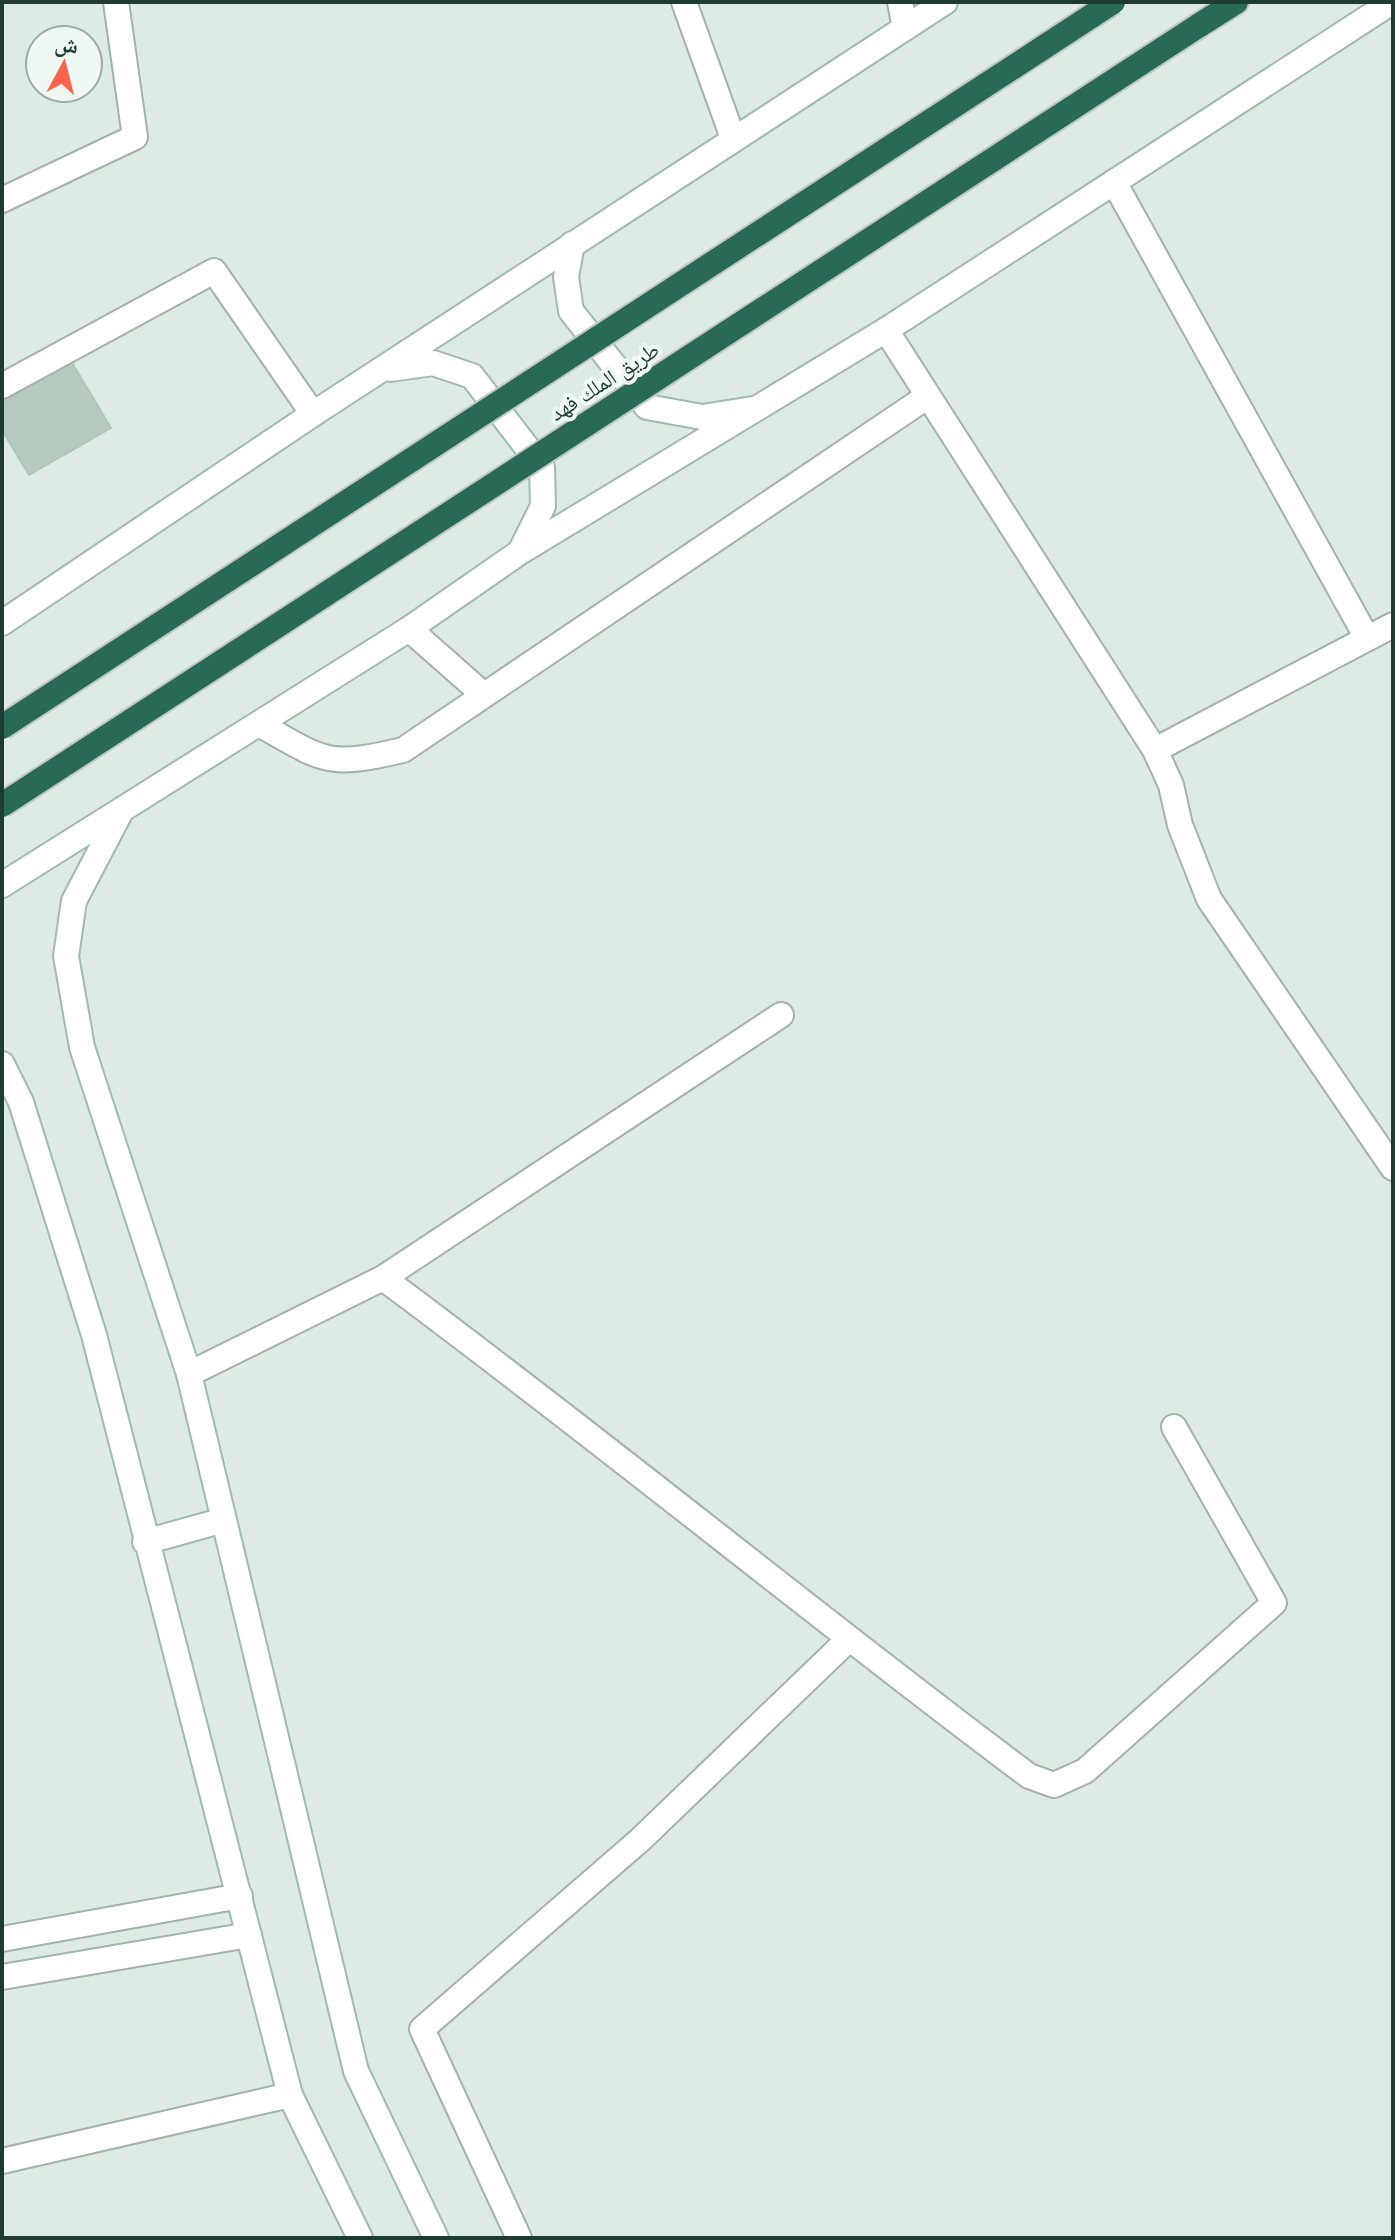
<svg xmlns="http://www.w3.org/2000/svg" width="1395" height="2240" font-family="Mulish,'Noto Naskh Arabic',sans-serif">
  <rect width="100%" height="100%" fill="#deebe4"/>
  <path fill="#b6c9bf" stroke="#b0c5ba" stroke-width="2" d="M 71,361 L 111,428 L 29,475 L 2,430 L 2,402 Z"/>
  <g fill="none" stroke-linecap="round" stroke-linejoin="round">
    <defs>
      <path id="lane" d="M 1114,182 L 1367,638
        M 886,330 L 1155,750 L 1171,785 L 1180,825 L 1209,899 L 1393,1168
        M 2,386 L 214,271 L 313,414
        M 409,629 L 484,695
        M 259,724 C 324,761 327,768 403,750 L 928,396
        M 1155,750 L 1393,625
        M 383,1278 C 602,1440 811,1613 1029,1776 L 1054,1785 L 1085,1771 L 1274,1603 L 1174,1427
        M 189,1374 L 383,1278 L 781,1015
        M 2,1939 L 240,1896
        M 2,1977 L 249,1935
        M 2,2161 L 290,2095
        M 519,2238 L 422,2029 L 640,1840 L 848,1640"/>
      <path id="street" d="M 684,2 L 733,138
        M 900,2 L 905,28
        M 2,200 L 135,137 L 116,2"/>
      <path id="secondary" d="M 572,244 L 566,277 L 571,311 L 647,407 L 702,417 L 753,409
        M 390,369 L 433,363 L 472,376 L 542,467 L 543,506 L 520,552
        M 2,623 L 313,414 L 945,2
        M 120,813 L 74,901 L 66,956 L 82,1047 L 189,1374 L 356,2071 L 436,2238
        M 2,885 L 409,629 L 520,552 L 886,330 L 1392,2
        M 2,1064 L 21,1102 L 94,1335 L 290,2095 L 360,2238
        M 145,1542 L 224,1520"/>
      <path id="highway" d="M 1198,26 L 1236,2"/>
    </defs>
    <use href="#lane" stroke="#a1b3ab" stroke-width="28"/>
    <use href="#street" stroke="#a1b3ab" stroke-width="28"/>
    <use href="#secondary" stroke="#9ebbae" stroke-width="28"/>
    <use href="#highway" stroke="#c0c8c5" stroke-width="28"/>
    <use href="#lane" stroke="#fff" stroke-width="24"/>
    <use href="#street" stroke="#fff" stroke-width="24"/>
    <use href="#secondary" stroke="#fff" stroke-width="24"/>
    <use href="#highway" stroke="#286a55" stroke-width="24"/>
    <defs>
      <path id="highway-bridge" d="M 2,727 L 1113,2
        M 2,805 L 1198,26"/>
    </defs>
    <use href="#highway-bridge" stroke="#c0c8c5" stroke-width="28" stroke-linecap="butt"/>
    <use href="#highway-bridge" stroke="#286a55" stroke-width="24"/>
  </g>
  <g text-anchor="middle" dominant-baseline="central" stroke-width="8" stroke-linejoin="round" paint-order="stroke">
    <g font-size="22" fill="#1e3c31" stroke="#eff8f2">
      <text transform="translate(604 381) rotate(-33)">طريق الملك فهد</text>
    </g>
  </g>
  <rect width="1395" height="2240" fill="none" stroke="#1e3c31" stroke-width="8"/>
  <g transform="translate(64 64) rotate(7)"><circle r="38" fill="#eff8f2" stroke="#9bada5" stroke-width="2"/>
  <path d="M0-6L14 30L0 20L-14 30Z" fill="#fd624a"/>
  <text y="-12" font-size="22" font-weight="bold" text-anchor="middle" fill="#1e3c31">ش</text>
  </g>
</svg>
